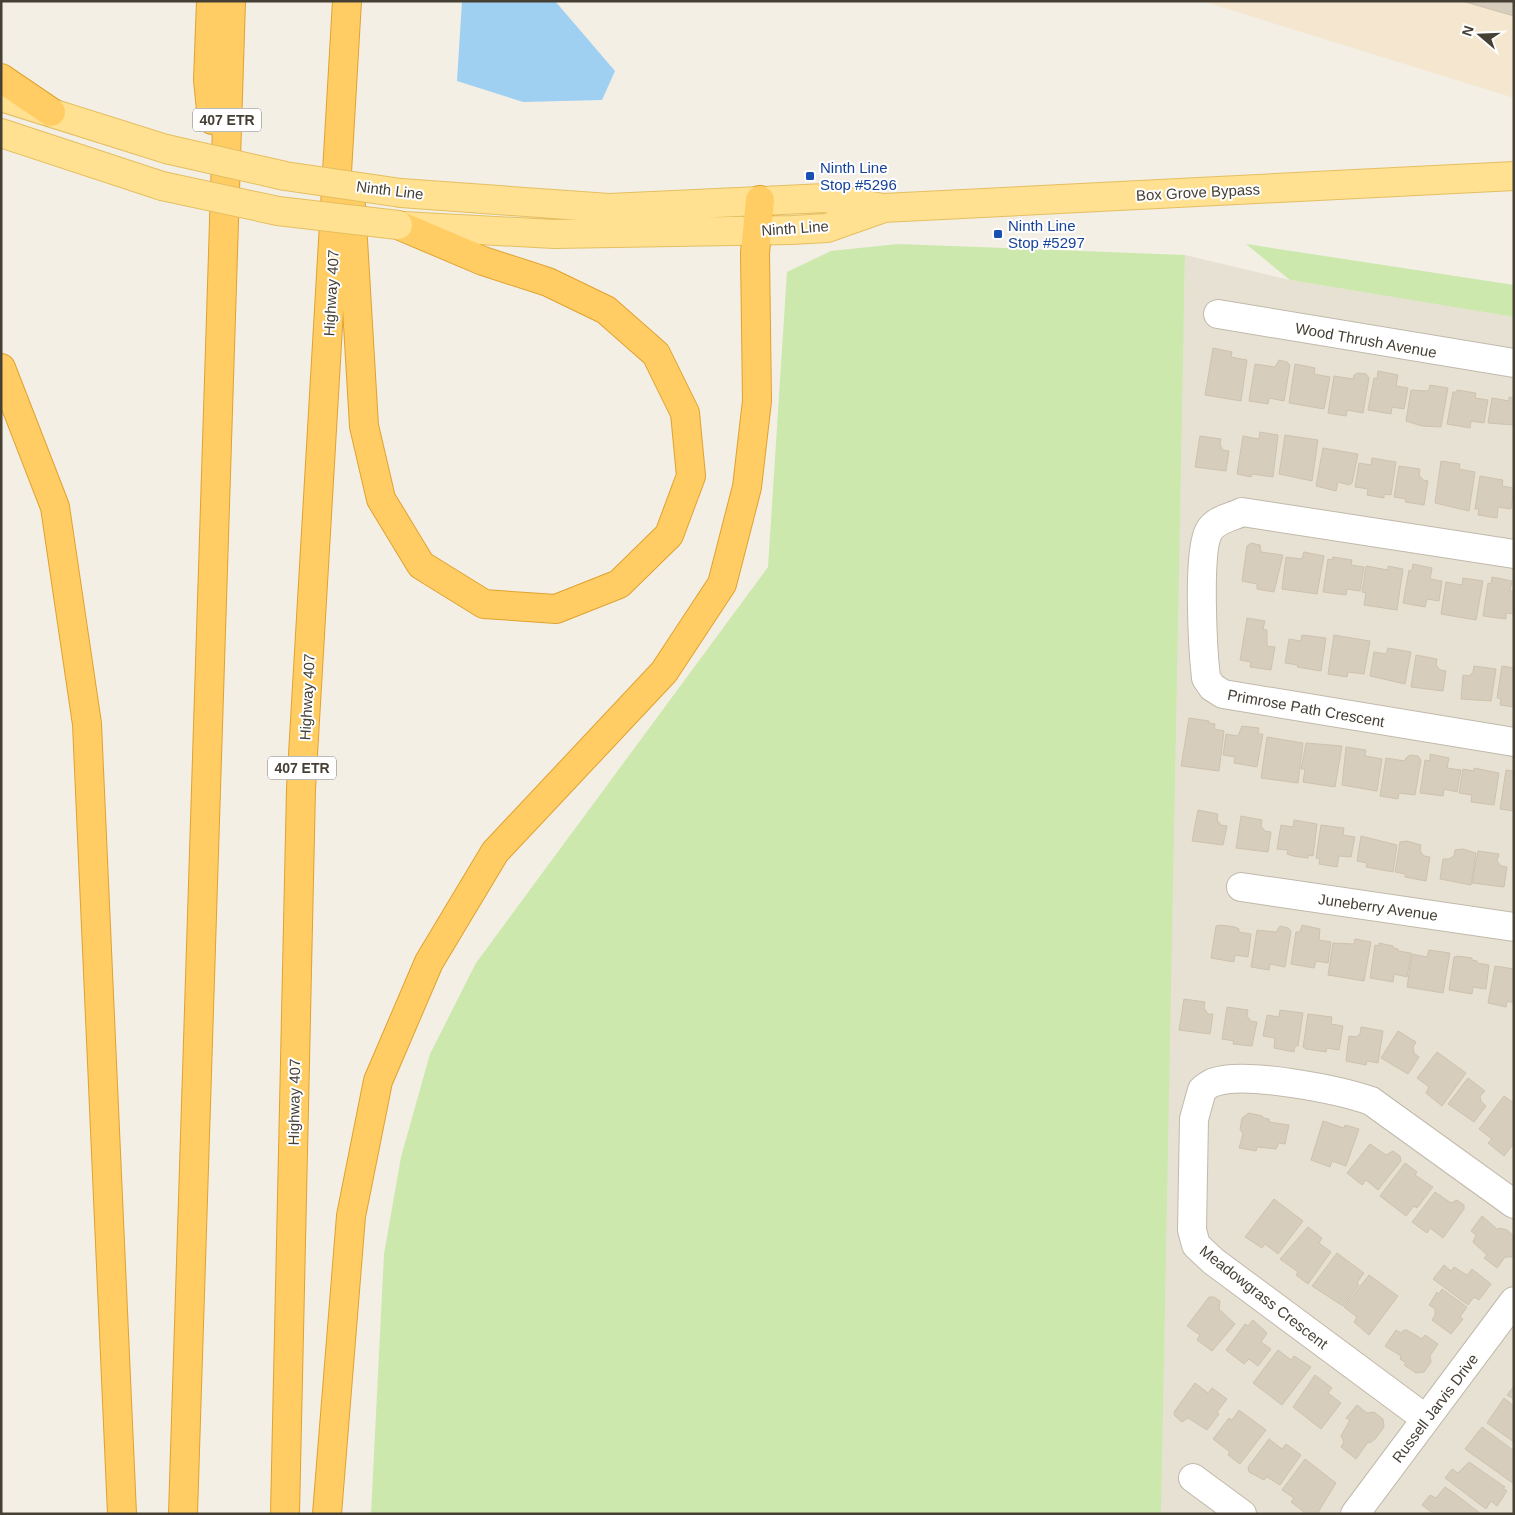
<svg xmlns="http://www.w3.org/2000/svg" width="1515" height="1515" font-family="Arial,sans-serif">
  <rect width="100%" height="100%" fill="#f3efe5"/>
  <path fill="#e7e1d3" d="M 1185,255 L 1290,280 L 1514,317 L 1514,1514 L 1156,1514 Z"/>
  <path fill="#f5e6cf" d="M 1202,1 L 1514,1 L 1514,98 Z"/>
  <path fill="#cce8ac" d="M 898,244 L 1185,255 L 1161,1514 L 371,1514 L 384,1254 L 401,1157 L 430,1054 L 476,963 L 768,567 L 787,272 L 831,251 Z
    M 1246,244 L 1514,285 L 1514,317 L 1290,280 Z"/>
  <path fill="#9fcff1" d="M 462,1 L 555,1 L 615,71 L 602,100 L 523,102 L 457,81 Z"/>
  <path fill="#d7cdbd" stroke="#cfc2ad" d="M 1462,1 L 1514,1 L 1514,16 Z
    M 1213,348 L 1232,352 L 1231,357 L 1247,360 L 1241,401 L 1205,395 Z
    M 1279,360 L 1287,362 L 1290,365 L 1284,401 L 1269,398 L 1268,404 L 1249,401 L 1255,364 L 1275,367 Z
    M 1295,364 L 1315,368 L 1314,374 L 1330,377 L 1324,409 L 1289,403 Z
    M 1378,371 L 1398,375 L 1396,386 L 1408,388 L 1404,409 L 1392,407 L 1391,414 L 1368,410 L 1374,378 L 1377,379 Z
    M 1358,373 L 1366,374 L 1369,378 L 1363,413 L 1347,410 L 1346,416 L 1328,413 L 1334,376 L 1353,379 L 1354,375 Z
    M 1430,385 L 1448,388 L 1441,427 L 1422,426 L 1406,421 L 1411,390 L 1426,391 L 1429,390 Z
    M 1457,390 L 1476,393 L 1475,398 L 1488,400 L 1484,423 L 1471,421 L 1470,428 L 1447,424 L 1453,392 L 1457,392 Z
    M 1509,397 L 1514,398 L 1514,425 L 1488,423 L 1492,398 L 1509,401 Z
    M 1260,432 L 1278,435 L 1273,477 L 1252,474 L 1251,477 L 1237,474 L 1243,436 L 1259,439 Z
    M 1285,435 L 1318,440 L 1312,481 L 1279,474 Z
    M 1200,436 L 1221,439 L 1220,445 L 1223,450 L 1229,451 L 1226,471 L 1195,467 Z
    M 1323,448 L 1358,454 L 1352,483 L 1349,485 L 1338,482 L 1336,491 L 1316,486 Z
    M 1372,458 L 1396,462 L 1391,495 L 1384,494 L 1384,498 L 1367,495 L 1368,489 L 1355,487 L 1359,463 L 1371,465 Z
    M 1441,461 L 1460,464 L 1459,469 L 1475,472 L 1469,511 L 1435,503 Z
    M 1399,466 L 1420,469 L 1419,475 L 1423,480 L 1428,481 L 1424,505 L 1405,502 L 1406,499 L 1394,497 Z
    M 1480,476 L 1503,480 L 1502,486 L 1514,488 L 1511,509 L 1498,507 L 1497,518 L 1478,515 L 1479,509 L 1475,509 Z
    M 1251,543 L 1260,545 L 1261,552 L 1283,555 L 1274,592 L 1257,589 L 1257,584 L 1242,581 L 1247,546 Z
    M 1304,552 L 1324,556 L 1317,594 L 1282,589 L 1286,557 L 1302,559 Z
    M 1333,557 L 1352,560 L 1351,565 L 1364,567 L 1360,591 L 1347,589 L 1346,595 L 1323,592 L 1328,559 L 1332,560 Z
    M 1413,564 L 1432,568 L 1430,579 L 1442,581 L 1439,601 L 1427,599 L 1425,607 L 1403,603 L 1409,570 L 1412,571 Z
    M 1366,566 L 1388,570 L 1388,566 L 1403,569 L 1397,610 L 1364,605 L 1366,593 L 1362,592 Z
    M 1492,577 L 1512,581 L 1510,591 L 1514,592 L 1514,614 L 1506,613 L 1506,619 L 1483,616 L 1488,583 L 1491,584 Z
    M 1463,578 L 1483,581 L 1476,620 L 1441,614 L 1446,582 L 1462,585 Z
    M 1247,618 L 1265,621 L 1263,629 L 1267,630 L 1267,646 L 1275,647 L 1271,670 L 1250,667 L 1251,662 L 1240,660 Z
    M 1302,635 L 1326,638 L 1321,671 L 1297,667 L 1298,665 L 1285,663 L 1289,639 L 1301,641 Z
    M 1334,635 L 1370,641 L 1364,674 L 1348,672 L 1347,677 L 1328,674 Z
    M 1388,648 L 1411,652 L 1405,684 L 1370,676 L 1374,652 L 1386,654 Z
    M 1416,655 L 1437,659 L 1436,665 L 1440,670 L 1446,671 L 1443,691 L 1411,687 Z
    M 1474,666 L 1496,669 L 1491,701 L 1461,699 L 1463,675 L 1469,676 L 1473,672 Z
    M 1502,666 L 1514,668 L 1514,707 L 1500,705 L 1501,699 L 1497,698 Z
    M 1189,718 L 1209,721 L 1209,723 L 1215,724 L 1214,729 L 1224,731 L 1219,771 L 1181,766 Z
    M 1242,726 L 1259,728 L 1258,734 L 1263,734 L 1257,767 L 1234,763 L 1235,757 L 1223,755 L 1226,734 L 1238,736 Z
    M 1267,737 L 1303,743 L 1298,783 L 1261,778 Z
    M 1306,743 L 1342,746 L 1335,787 L 1303,782 L 1305,769 L 1301,769 Z
    M 1346,747 L 1366,750 L 1365,756 L 1382,759 L 1377,791 L 1342,785 Z
    M 1430,754 L 1449,758 L 1447,768 L 1461,770 L 1457,792 L 1444,789 L 1443,796 L 1420,793 L 1425,760 L 1430,761 Z
    M 1410,755 L 1418,756 L 1421,760 L 1415,795 L 1399,793 L 1398,799 L 1380,796 L 1386,758 L 1405,761 L 1406,758 Z
    M 1474,768 L 1499,773 L 1494,805 L 1471,802 L 1472,795 L 1459,793 L 1463,769 L 1474,771 Z
    M 1506,770 L 1514,771 L 1514,811 L 1500,809 Z
    M 1198,810 L 1218,814 L 1217,820 L 1221,825 L 1227,826 L 1223,845 L 1192,841 Z
    M 1241,816 L 1262,820 L 1261,826 L 1265,831 L 1271,832 L 1268,852 L 1236,848 Z
    M 1294,820 L 1317,824 L 1313,856 L 1308,855 L 1308,858 L 1293,856 L 1287,854 L 1288,850 L 1277,849 L 1281,825 L 1293,827 Z
    M 1321,825 L 1344,828 L 1343,835 L 1355,837 L 1351,857 L 1339,856 L 1337,867 L 1319,864 L 1320,859 L 1316,858 Z
    M 1361,836 L 1397,845 L 1393,872 L 1366,867 L 1367,863 L 1357,861 Z
    M 1407,841 L 1421,845 L 1420,851 L 1424,856 L 1430,857 L 1426,881 L 1405,877 L 1405,874 L 1395,872 L 1400,842 Z
    M 1463,849 L 1476,853 L 1471,885 L 1440,879 L 1443,859 L 1449,859 L 1454,856 L 1455,850 Z
    M 1478,851 L 1499,854 L 1497,861 L 1501,866 L 1507,867 L 1504,887 L 1472,883 Z
    M 1221,925 L 1235,927 L 1239,929 L 1239,932 L 1251,934 L 1248,957 L 1235,955 L 1234,962 L 1211,958 L 1216,926 Z
    M 1302,925 L 1320,929 L 1319,940 L 1331,942 L 1328,963 L 1316,961 L 1314,968 L 1291,964 L 1296,932 L 1300,932 Z
    M 1280,926 L 1288,928 L 1291,931 L 1285,967 L 1270,964 L 1269,970 L 1251,967 L 1257,930 L 1276,932 Z
    M 1355,939 L 1371,942 L 1364,981 L 1328,975 L 1333,943 L 1354,944 Z
    M 1379,943 L 1393,946 L 1393,948 L 1398,949 L 1398,951 L 1411,953 L 1407,977 L 1394,974 L 1393,982 L 1370,978 L 1375,945 L 1379,946 Z
    M 1429,950 L 1450,953 L 1443,993 L 1407,987 L 1412,954 L 1427,957 Z
    M 1458,956 L 1472,958 L 1472,960 L 1477,961 L 1477,963 L 1489,965 L 1486,989 L 1473,987 L 1472,994 L 1449,990 L 1454,957 Z
    M 1495,966 L 1514,969 L 1514,1003 L 1507,1001 L 1506,1007 L 1488,1003 Z
    M 1184,999 L 1205,1002 L 1204,1008 L 1208,1014 L 1213,1014 L 1210,1034 L 1179,1030 Z
    M 1227,1007 L 1248,1010 L 1247,1016 L 1251,1021 L 1257,1022 L 1252,1046 L 1233,1044 L 1234,1041 L 1222,1039 Z
    M 1280,1010 L 1303,1013 L 1298,1046 L 1295,1046 L 1294,1052 L 1274,1048 L 1275,1038 L 1263,1036 L 1267,1015 L 1279,1017 Z
    M 1308,1014 L 1332,1017 L 1331,1024 L 1343,1026 L 1339,1050 L 1327,1048 L 1326,1052 L 1306,1049 L 1303,1047 Z
    M 1361,1027 L 1383,1031 L 1378,1063 L 1367,1061 L 1366,1065 L 1346,1061 L 1349,1036 L 1356,1037 L 1360,1034 Z
    M 1398,1031 L 1416,1042 L 1413,1047 L 1414,1053 L 1419,1057 L 1408,1074 L 1381,1058 Z
    M 1437,1052 L 1466,1073 L 1442,1106 L 1426,1093 L 1429,1087 L 1417,1078 Z
    M 1468,1078 L 1485,1091 L 1480,1096 L 1481,1101 L 1486,1106 L 1474,1122 L 1448,1104 Z
    M 1504,1096 L 1514,1103 L 1514,1143 L 1504,1156 L 1488,1143 L 1492,1139 L 1479,1129 Z
    M 1249,1113 L 1262,1116 L 1264,1118 L 1269,1119 L 1269,1122 L 1289,1125 L 1285,1144 L 1279,1143 L 1276,1149 L 1257,1147 L 1256,1151 L 1239,1148 L 1243,1134 L 1240,1129 L 1242,1118 Z
    M 1323,1121 L 1344,1128 L 1345,1125 L 1359,1129 L 1346,1166 L 1332,1161 L 1330,1167 L 1311,1160 Z
    M 1370,1144 L 1386,1155 L 1393,1151 L 1400,1156 L 1401,1161 L 1378,1190 L 1366,1180 L 1362,1185 L 1347,1173 Z
    M 1405,1163 L 1417,1172 L 1415,1175 L 1433,1187 L 1417,1208 L 1414,1206 L 1406,1216 L 1380,1196 Z
    M 1435,1192 L 1451,1203 L 1457,1200 L 1464,1205 L 1464,1209 L 1443,1238 L 1430,1228 L 1427,1233 L 1412,1222 Z
    M 1274,1199 L 1303,1221 L 1278,1254 L 1265,1244 L 1262,1248 L 1245,1237 Z
    M 1482,1216 L 1498,1230 L 1499,1228 L 1507,1230 L 1514,1236 L 1514,1254 L 1512,1257 L 1505,1257 L 1497,1268 L 1484,1258 L 1487,1255 L 1473,1242 L 1476,1235 L 1471,1231 Z
    M 1308,1227 L 1322,1238 L 1319,1243 L 1331,1252 L 1308,1284 L 1296,1275 L 1298,1272 L 1280,1259 Z
    M 1337,1253 L 1364,1273 L 1357,1283 L 1359,1285 L 1343,1306 L 1312,1286 Z
    M 1444,1265 L 1451,1271 L 1454,1267 L 1467,1275 L 1472,1269 L 1491,1284 L 1479,1300 L 1474,1297 L 1468,1305 L 1433,1279 Z
    M 1369,1275 L 1398,1296 L 1369,1335 L 1354,1322 L 1357,1317 L 1344,1307 Z
    M 1442,1289 L 1467,1307 L 1460,1317 L 1463,1319 L 1451,1334 L 1432,1320 L 1435,1315 L 1435,1309 L 1429,1305 L 1437,1292 L 1439,1294 Z
    M 1209,1297 L 1214,1297 L 1220,1301 L 1219,1309 L 1235,1324 L 1212,1351 L 1197,1340 L 1200,1335 L 1187,1326 Z
    M 1253,1320 L 1267,1333 L 1261,1342 L 1271,1349 L 1258,1366 L 1249,1359 L 1244,1364 L 1226,1350 L 1245,1324 L 1248,1326 Z
    M 1396,1330 L 1401,1333 L 1404,1330 L 1407,1330 L 1422,1339 L 1425,1335 L 1438,1344 L 1430,1356 L 1431,1362 L 1424,1372 L 1416,1373 L 1404,1365 L 1406,1363 L 1400,1359 L 1401,1356 L 1385,1346 Z
    M 1278,1350 L 1291,1360 L 1294,1356 L 1311,1367 L 1282,1405 L 1253,1383 Z
    M 1315,1375 L 1332,1388 L 1328,1393 L 1341,1403 L 1321,1429 L 1293,1407 Z
    M 1195,1383 L 1208,1393 L 1212,1388 L 1227,1399 L 1217,1412 L 1219,1414 L 1207,1430 L 1188,1418 L 1182,1422 L 1175,1416 L 1174,1412 Z
    M 1514,1386 L 1514,1399 L 1507,1395 Z
    M 1504,1398 L 1514,1406 L 1514,1442 L 1487,1423 Z
    M 1357,1405 L 1367,1413 L 1374,1412 L 1383,1419 L 1384,1427 L 1376,1438 L 1370,1443 L 1368,1442 L 1356,1459 L 1341,1447 L 1344,1442 L 1341,1436 L 1350,1420 L 1346,1418 Z
    M 1239,1410 L 1266,1430 L 1240,1464 L 1228,1455 L 1230,1452 L 1213,1439 L 1229,1418 L 1232,1420 Z
    M 1482,1427 L 1514,1451 L 1514,1484 L 1465,1449 Z
    M 1269,1439 L 1282,1449 L 1286,1444 L 1301,1455 L 1280,1485 L 1267,1477 L 1264,1480 L 1249,1472 L 1248,1467 Z
    M 1305,1459 L 1336,1483 L 1317,1514 L 1303,1514 L 1304,1512 L 1291,1502 L 1294,1498 L 1282,1490 Z
    M 1469,1462 L 1505,1487 L 1503,1488 L 1507,1491 L 1497,1506 L 1491,1501 L 1486,1509 L 1445,1478 L 1452,1469 L 1458,1473 Z
    M 1445,1487 L 1454,1493 L 1481,1514 L 1434,1514 L 1422,1505 L 1430,1495 L 1436,1498 Z"/>
  <g fill="none" stroke-linecap="round" stroke-linejoin="round">
    <defs>
      <path id="minor" d="M 1218,314 L 1514,363
        M 1514,554 L 1242,512 C 1230,518 1216,519 1209,531 C 1197,552 1203,652 1206,678 L 1212,687 L 1223,694 L 1514,742
        M 1241,887 L 1514,927
        M 1426,1419 L 1213,1261 L 1196,1245 L 1192,1230 L 1194,1119 L 1202,1090 C 1206,1087 1210,1083 1215,1082 C 1245,1071 1340,1090 1371,1101 L 1514,1204
        M 1193,1478 L 1242,1514
        M 1355,1514 L 1514,1301"/>
      <path id="major" d="M 1,97 L 166,149
        M 1,133 L 162,186
        M 401,193 L 609,208 L 825,198 L 883,208 L 1514,176
        M 403,226 L 554,234 L 792,230 L 827,228 L 881,209"/>
      <path id="highway" d="M 211,1 L 208,80 L 212,120
        M 1,78 L 51,112
        M 351,206 L 364,426 L 381,499 L 421,565 L 484,604 L 556,609 L 619,584 L 669,535 L 691,476 L 685,413 L 656,354 L 606,310 L 548,282 L 483,261 L 398,225
        M 1,368 L 55,507 L 87,724 L 122,1514
        M 183,1514 L 231,1
        M 285,1514 L 301,789 L 347,1
        M 327,1514 L 351,1216 L 378,1081 L 429,962 L 495,852 L 664,672 L 722,584 L 747,487 L 757,401 L 755,253 L 760,200"/>
    </defs>
    <use href="#minor" stroke="#c1b9aa" stroke-width="30"/>
    <use href="#major" stroke="#e5bf60" stroke-width="30"/>
    <use href="#highway" stroke="#e0a231" stroke-width="30"/>
    <use href="#minor" stroke="#fff" stroke-width="28"/>
    <use href="#major" stroke="#ffe191" stroke-width="28"/>
    <use href="#highway" stroke="#ffcd63" stroke-width="28"/>
    <defs>
      <path id="major-bridge" d="M 166,149 L 285,176 L 401,193
        M 162,186 L 278,211 L 398,225"/>
    </defs>
    <use href="#major-bridge" stroke="#e5bf60" stroke-width="30" stroke-linecap="butt"/>
    <use href="#major-bridge" stroke="#ffe191" stroke-width="28"/>
  </g>
  <g fill="#1a4fb4" stroke="#fff" stroke-width="2">
    <rect x="805" y="171" width="10" height="10" rx="2.5"/>
    <rect x="993" y="229" width="10" height="10" rx="2.5"/>
  </g>
  <g text-anchor="middle" dominant-baseline="central" stroke-width="4" stroke-linejoin="round" paint-order="stroke">
    <g fill="#fff" stroke="#7d7971" stroke-width="1">
      <rect x="193" y="108.5" width="68" height="23" rx="4"/>
      <rect x="268" y="756.5" width="68" height="23" rx="4"/>
    </g>
    <g font-size="14" font-weight="bold" fill="#453f34">
      <text x="227" y="120">407 ETR</text>
      <text x="302" y="768">407 ETR</text>
    </g>
    <g font-size="15" fill="#164399" stroke="#fff" text-anchor="start">
      <text x="820" y="167">Ninth Line<tspan x="820" dy="17">Stop #5296</tspan></text>
      <text x="1008" y="225">Ninth Line<tspan x="1008" dy="17">Stop #5297</tspan></text>
    </g>
    <g font-size="15" fill="#453f34" stroke="#fff">
      <text transform="translate(390 190) rotate(7)">Ninth Line</text>
      <text transform="translate(1198 192) rotate(-3)">Box Grove Bypass</text>
      <text transform="translate(795 228) rotate(-4)">Ninth Line</text>
      <text transform="translate(331 293) rotate(-87)">Highway 407</text>
      <text transform="translate(1366 340) rotate(10)">Wood Thrush Avenue</text>
      <text transform="translate(307 697) rotate(-87)">Highway 407</text>
      <text transform="translate(1306 708) rotate(10)">Primrose Path Crescent</text>
      <text transform="translate(1378 907) rotate(8)">Juneberry Avenue</text>
      <text transform="translate(294 1102) rotate(-89)">Highway 407</text>
      <text transform="translate(1264 1297) rotate(38)">Meadowgrass Crescent</text>
      <text transform="translate(1435 1408) rotate(-53)">Russell Jarvis Drive</text>
    </g>
  </g>
  <rect width="1515" height="1515" fill="none" stroke="#453f34" stroke-width="5"/>
  <g transform="translate(1480 35) rotate(289)" stroke="#ffffff" stroke-width="4" paint-order="stroke">
  <path d="M0-4L9 19L0 12L-9 19Z" fill="#453f34"/>
  <text y="-8" font-size="14" font-weight="bold" text-anchor="middle" fill="#453f34">N</text>
  </g>
</svg>
